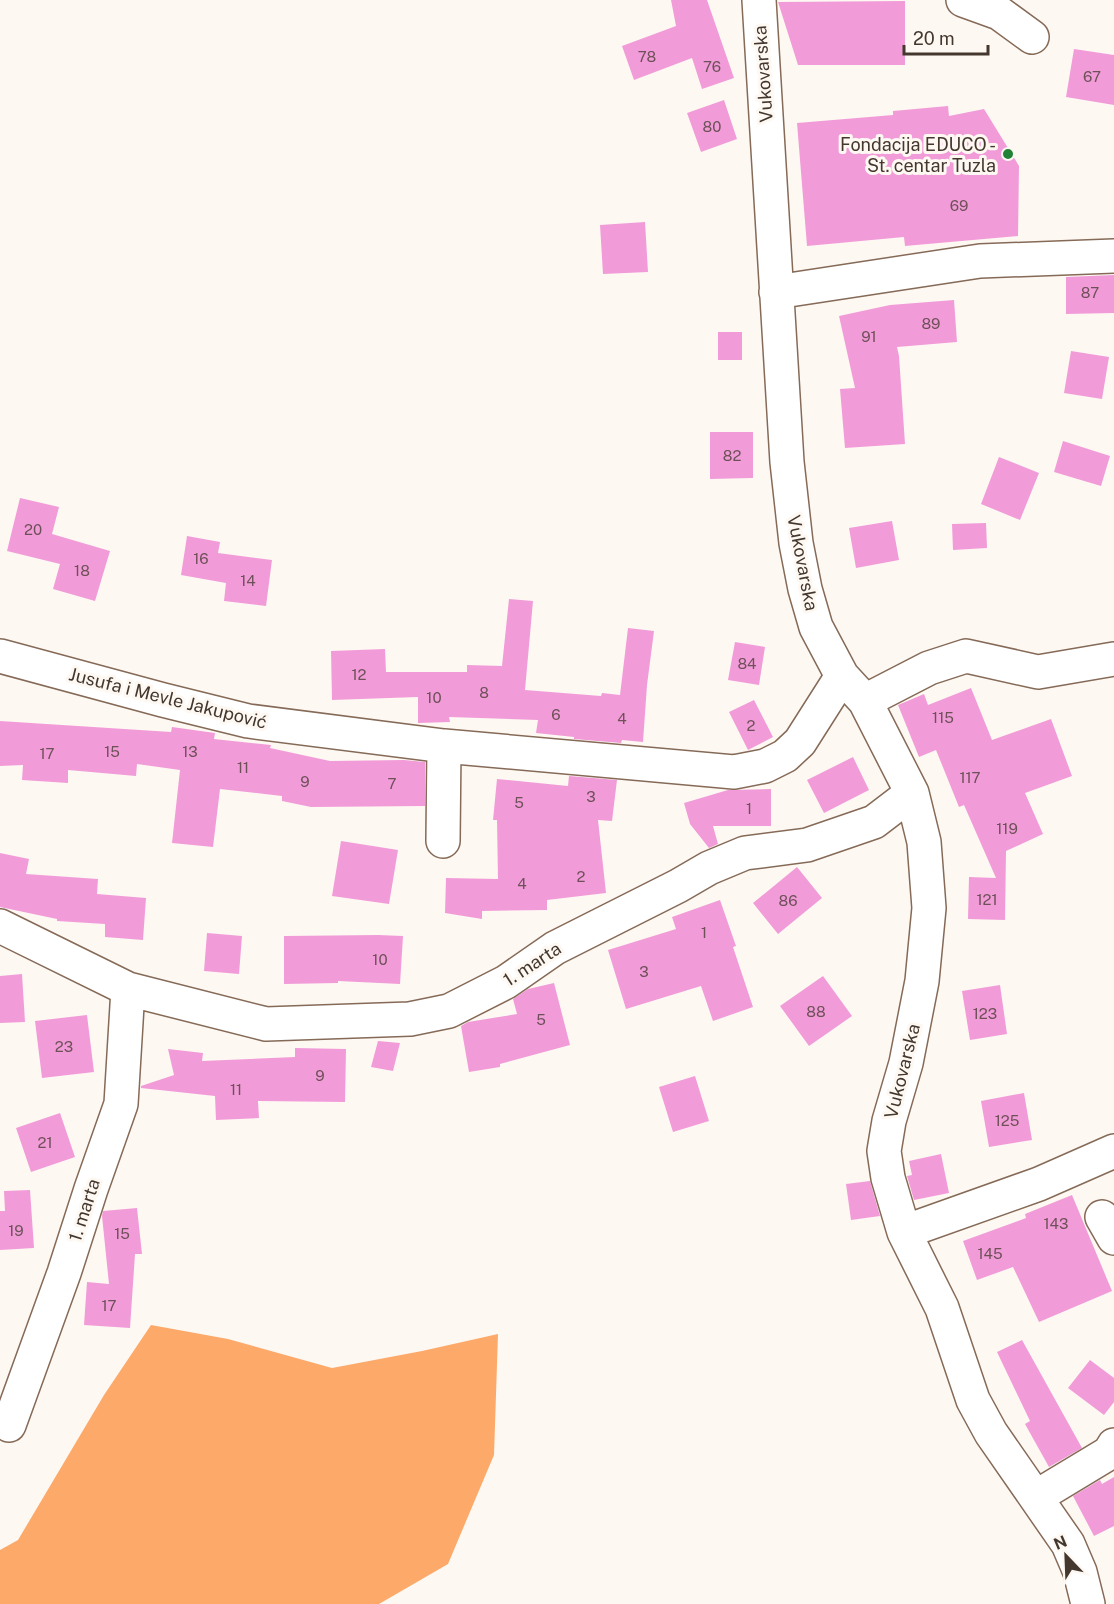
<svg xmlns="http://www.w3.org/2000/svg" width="1114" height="1604" font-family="'Public Sans',sans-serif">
  <rect width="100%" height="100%" fill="#fef8f3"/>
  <path fill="#fca96a" d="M 151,1325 L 228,1339 L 332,1368 L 422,1351 L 498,1334 L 494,1455 L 448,1564 L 379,1604 L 0,1604 L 0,1550 L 18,1540 L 104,1395 Z"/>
  <path fill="#f19cd8" d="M 671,0 L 707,0 L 734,78 L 702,89 L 692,58 L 634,80 L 622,46 L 676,26 Z
    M 905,1 L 905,65 L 798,65 L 778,2 Z
    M 1074,49 L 1114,55 L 1114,105 L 1066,97 Z
    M 724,100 L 737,139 L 701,152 L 687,113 Z
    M 948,106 L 949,116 L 984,109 L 1019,166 L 1018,236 L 905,246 L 904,237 L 807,246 L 797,123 L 893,115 L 893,111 Z
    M 645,222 L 648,272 L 603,274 L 600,225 Z
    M 1114,275 L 1114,313 L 1066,314 L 1066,277 Z
    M 954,300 L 957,342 L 897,347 L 899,356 L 905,444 L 845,448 L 840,389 L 855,388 L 839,316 L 890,305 Z
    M 718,332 L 742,332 L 742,360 L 718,360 Z
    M 1071,351 L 1109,357 L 1102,399 L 1064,393 Z
    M 710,432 L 753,432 L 753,478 L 710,479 Z
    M 1063,441 L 1110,456 L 1101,486 L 1054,472 Z
    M 999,457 L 1039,473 L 1020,520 L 981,504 Z
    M 20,498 L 59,507 L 52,534 L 110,551 L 95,601 L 53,589 L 60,564 L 7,551 Z
    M 892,521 L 899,560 L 856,568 L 849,528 Z
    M 986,523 L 987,548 L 953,550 L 952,524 Z
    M 187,536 L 220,542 L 218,553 L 272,560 L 266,606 L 224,601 L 226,583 L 181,575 Z
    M 509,599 L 533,601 L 525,690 L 601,696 L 602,693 L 620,695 L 628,628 L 654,631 L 647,685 L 643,742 L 622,740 L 621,743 L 574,739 L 574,737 L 536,733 L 538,720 L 449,717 L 450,722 L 418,723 L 418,697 L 332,700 L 331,651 L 385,649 L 386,672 L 467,672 L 467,665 L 502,666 Z
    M 735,642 L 765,647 L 759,685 L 728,680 Z
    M 971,688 L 992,740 L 1051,719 L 1072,776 L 1025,793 L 1043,834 L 1006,851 L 1005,920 L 968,919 L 969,877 L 996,878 L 964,805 L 959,807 L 936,750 L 919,757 L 898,705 L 924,694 L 928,705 Z
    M 754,700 L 773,737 L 748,750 L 729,712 Z
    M 0,721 L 171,732 L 172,727 L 215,733 L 214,739 L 271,745 L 270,748 L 330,761 L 404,760 L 425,762 L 425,806 L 311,807 L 282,801 L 282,796 L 220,789 L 213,847 L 172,843 L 180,770 L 137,764 L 136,776 L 68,770 L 68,783 L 22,780 L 23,765 L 0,766 Z
    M 853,757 L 869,790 L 824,813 L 807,780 Z
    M 569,776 L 617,780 L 612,821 L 598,820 L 606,893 L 547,900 L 547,910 L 482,911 L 482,919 L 445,913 L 446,878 L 498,879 L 497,820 L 493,820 L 497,779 L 568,786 Z
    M 771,789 L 771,826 L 713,826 L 718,844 L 709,848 L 690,824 L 684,803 L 728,790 Z
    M 341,841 L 398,850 L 389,904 L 332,896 Z
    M 0,853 L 29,859 L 26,874 L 98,879 L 97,894 L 146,898 L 143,940 L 105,937 L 105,924 L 57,921 L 57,919 L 0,907 Z
    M 797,867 L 822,898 L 778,934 L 753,903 Z
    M 720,900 L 736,946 L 733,947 L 753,1007 L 713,1021 L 701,986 L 626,1009 L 608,950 L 676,929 L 672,917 Z
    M 207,933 L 242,936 L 239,974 L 204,971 Z
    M 378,935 L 403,936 L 400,984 L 338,981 L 338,983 L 284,984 L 284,936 Z
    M 22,974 L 25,1022 L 0,1023 L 0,976 Z
    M 823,976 L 852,1016 L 809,1046 L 780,1006 Z
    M 554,983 L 570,1045 L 500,1064 L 500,1067 L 469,1072 L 461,1026 L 468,1022 L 517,1014 L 513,999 L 528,989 Z
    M 1000,985 L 1007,1034 L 970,1040 L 962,991 Z
    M 87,1015 L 94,1072 L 42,1078 L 35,1021 Z
    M 378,1041 L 400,1043 L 393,1071 L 371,1067 Z
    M 295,1048 L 346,1049 L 345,1102 L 258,1101 L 259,1118 L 216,1120 L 215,1096 L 141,1088 L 141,1086 L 174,1075 L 168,1049 L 203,1053 L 202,1061 L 295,1057 Z
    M 695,1076 L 709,1121 L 673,1132 L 659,1087 Z
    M 1024,1093 L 1032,1140 L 989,1147 L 981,1101 Z
    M 60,1113 L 75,1157 L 31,1172 L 16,1128 Z
    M 941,1154 L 949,1193 L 914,1200 L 907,1176 L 912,1175 L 909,1161 Z
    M 870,1181 L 880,1216 L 851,1220 L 846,1184 Z
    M 30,1190 L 34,1248 L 0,1250 L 0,1211 L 5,1211 L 4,1191 Z
    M 1072,1195 L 1112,1291 L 1039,1322 L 1013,1267 L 977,1280 L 963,1241 L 1026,1218 L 1025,1214 Z
    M 137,1208 L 142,1254 L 135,1254 L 130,1328 L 84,1325 L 87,1282 L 109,1284 L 102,1216 L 103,1211 Z
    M 1022,1340 L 1082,1448 L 1049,1467 L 1025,1424 L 1030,1421 L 997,1352 Z
    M 1090,1360 L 1114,1378 L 1114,1402 L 1104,1415 L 1068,1388 Z
    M 1114,1477 L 1114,1526 L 1094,1536 L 1073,1496 L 1100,1480 L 1102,1484 Z"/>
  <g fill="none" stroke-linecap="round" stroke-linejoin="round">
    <defs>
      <path id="minor" d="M 759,0 L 787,462 L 796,543 L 805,589 L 816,627 L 842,676 L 865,701 L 912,793 L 924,842 L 929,908 L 922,981 L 906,1063 L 889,1121 L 884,1151 L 888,1178 L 904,1232 L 942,1308 L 973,1400 L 991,1433 L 1068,1544 L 1080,1572 L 1088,1604
        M 963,0 L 999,13 L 1032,37
        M 776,292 L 980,261 L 1114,256
        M 0,656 L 163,700 L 248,721 L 444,746 L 734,772 L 765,766 L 785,756 L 800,742 L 842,676
        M 865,701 L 929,668 L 966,656 L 1038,672 L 1114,659
        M 443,841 L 444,746
        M 0,926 L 128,989 L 266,1024 L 410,1019 L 449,1011 L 506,982 L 555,948 L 678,886 L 709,868 L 745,853 L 807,845 L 874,822 L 912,793
        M 1102,1217 L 1114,1238
        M 904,1232 L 1039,1184 L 1114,1151
        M 9,1425 L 64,1273 L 91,1189 L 121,1104 L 128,989
        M 1036,1497 L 1109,1453 L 1114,1445"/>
    </defs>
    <use href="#minor" stroke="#856a57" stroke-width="36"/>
    <use href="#minor" stroke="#fff" stroke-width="33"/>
  </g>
  <circle fill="#1f8235" stroke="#fef8f3" stroke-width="2" cx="1008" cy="154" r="6"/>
  <g text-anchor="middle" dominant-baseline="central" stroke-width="6" stroke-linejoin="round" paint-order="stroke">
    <g font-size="15" fill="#6e5058">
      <text x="647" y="56">78</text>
      <text x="712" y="66">76</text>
      <text x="1092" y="76">67</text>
      <text x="712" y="126">80</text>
      <text x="959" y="205">69</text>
      <text x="1090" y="292">87</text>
      <text x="931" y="323">89</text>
      <text x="869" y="336">91</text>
      <text x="732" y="455">82</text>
      <text x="33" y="529">20</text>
      <text x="201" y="558">16</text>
      <text x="82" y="570">18</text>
      <text x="248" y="580">14</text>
      <text x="747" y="663">84</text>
      <text x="359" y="674">12</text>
      <text x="484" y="692">8</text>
      <text x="434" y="697">10</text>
      <text x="556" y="714">6</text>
      <text x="943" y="717">115</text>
      <text x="622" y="718">4</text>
      <text x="751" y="725">2</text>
      <text x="112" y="751">15</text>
      <text x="190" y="751">13</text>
      <text x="47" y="753">17</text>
      <text x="243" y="767">11</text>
      <text x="970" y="777">117</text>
      <text x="305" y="781">9</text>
      <text x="392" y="783">7</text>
      <text x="591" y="796">3</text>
      <text x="519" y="802">5</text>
      <text x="749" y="808">1</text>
      <text x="1007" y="828">119</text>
      <text x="581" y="876">2</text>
      <text x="522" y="883">4</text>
      <text x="987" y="899">121</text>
      <text x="788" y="900">86</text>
      <text x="704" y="932">1</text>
      <text x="380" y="959">10</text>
      <text x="644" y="971">3</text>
      <text x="816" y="1011">88</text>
      <text x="985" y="1013">123</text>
      <text x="541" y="1019">5</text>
      <text x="64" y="1046">23</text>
      <text x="320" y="1075">9</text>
      <text x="236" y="1089">11</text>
      <text x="1007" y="1120">125</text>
      <text x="45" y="1142">21</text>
      <text x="1056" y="1223">143</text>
      <text x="16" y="1230">19</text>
      <text x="122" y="1233">15</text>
      <text x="990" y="1253">145</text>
      <text x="109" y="1305">17</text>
    </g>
    <g font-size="18" fill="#43372e" stroke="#fef8f3">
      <text transform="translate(763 74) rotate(-94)">Vukovarska</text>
      <text transform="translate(803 563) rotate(79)">Vukovarska</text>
      <text transform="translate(168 698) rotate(14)">Jusufa i Mevle Jakupović</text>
      <text transform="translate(532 964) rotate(-33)">1. marta</text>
      <text transform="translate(902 1071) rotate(-76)">Vukovarska</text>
      <text transform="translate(84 1210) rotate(-72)">1. marta</text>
    </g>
    <g font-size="18" fill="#43372e" stroke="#fef8f3" text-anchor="end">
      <text x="996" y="144">Fondacija EDUCO -<tspan x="996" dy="21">St. centar Tuzla</tspan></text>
    </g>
  </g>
  <g transform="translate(1066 1556) rotate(337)" stroke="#fef8f3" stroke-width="4.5" paint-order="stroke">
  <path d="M0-4.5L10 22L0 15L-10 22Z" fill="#43372e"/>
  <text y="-9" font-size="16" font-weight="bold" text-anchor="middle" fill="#43372e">N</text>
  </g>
  <path d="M904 45v9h84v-9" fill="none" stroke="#43372e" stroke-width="3"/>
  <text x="913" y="45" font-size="18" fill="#43372e" stroke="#fef8f3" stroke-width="4.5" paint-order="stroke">20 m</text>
</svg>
